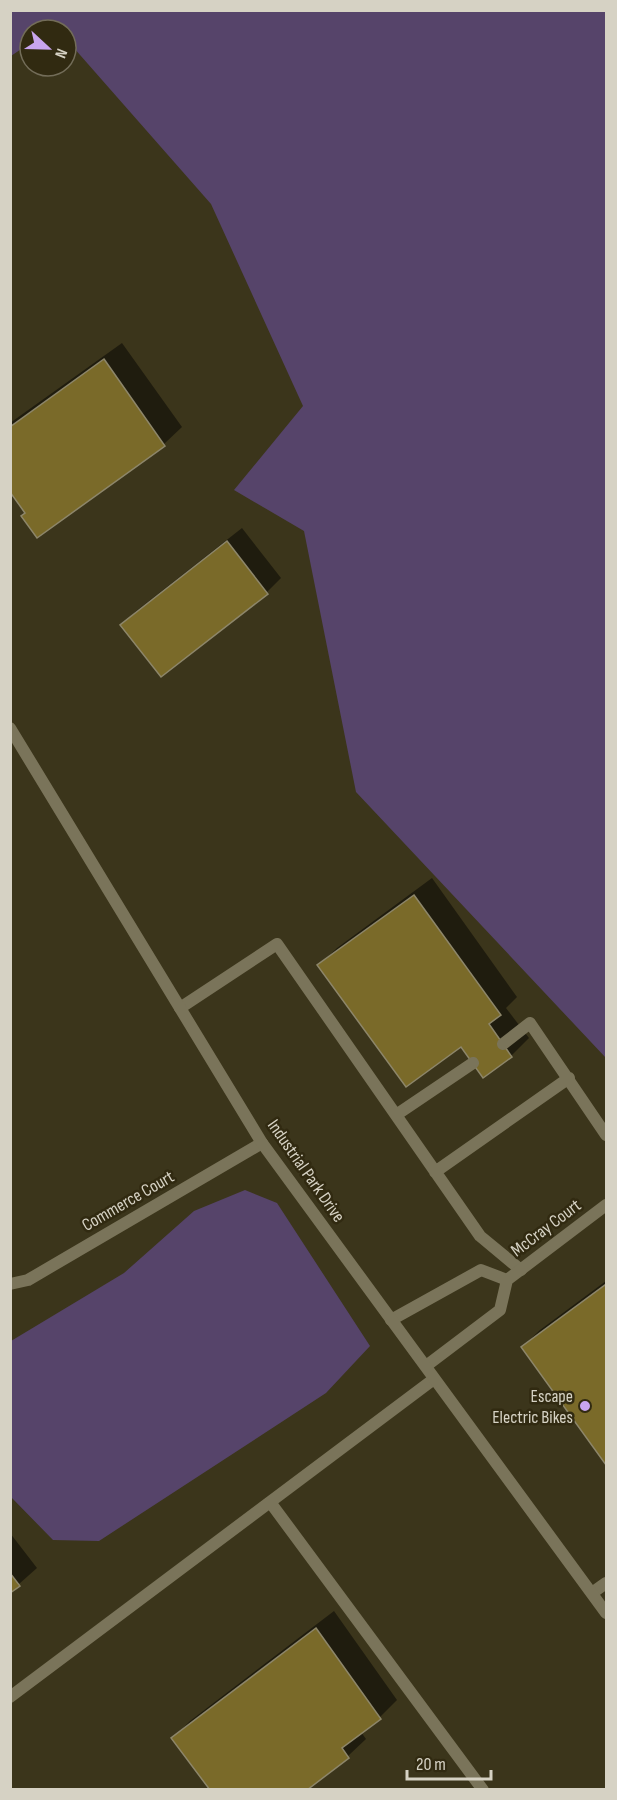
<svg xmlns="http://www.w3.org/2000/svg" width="617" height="1800" font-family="'Sofia Sans Condensed',sans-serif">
  <rect width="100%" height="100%" fill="#3b351b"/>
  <path fill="#56446a" d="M 11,10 L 606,11 L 606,1058 L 356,792 L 304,531 L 234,490 L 303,406 L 211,204 L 66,39 L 66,30 L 58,30 L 55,27 L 50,30 L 30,30 L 30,43 L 11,56 Z
    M 245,1190 L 277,1203 L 370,1346 L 326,1393 L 99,1541 L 53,1540 L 11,1497 L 11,1341 L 124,1273 L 194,1211 Z"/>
  <path fill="#0007" d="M 122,343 L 182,427 L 164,444 L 38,536 L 27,512 L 10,489 L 10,423 Z
    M 242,528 L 281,578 L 267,592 L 162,675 L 122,625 L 136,611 Z
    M 432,878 L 517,997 L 506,1008 L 529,1038 L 511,1056 L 484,1076 L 461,1045 L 319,965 L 337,948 Z
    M 606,1281 L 606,1463 L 522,1347 L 540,1330 Z
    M 10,1533 L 37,1568 L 10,1592 Z
    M 334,1611 L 397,1700 L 380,1717 L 361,1732 L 366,1739 L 348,1756 L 305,1790 L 173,1738 L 190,1721 Z"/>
  <path fill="#7a6a29" stroke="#8d866a" stroke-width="1.5" d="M 104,359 L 165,446 L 37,538 L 21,516 L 25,513 L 10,492 L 10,427 Z
    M 227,541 L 268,594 L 161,677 L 120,625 Z
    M 414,895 L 501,1015 L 489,1024 L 512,1057 L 483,1078 L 461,1047 L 406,1087 L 317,965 Z
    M 605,1285 L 606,1287 L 606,1465 L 521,1347 Z
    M 10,1573 L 20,1586 L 10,1593 Z
    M 316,1628 L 381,1719 L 342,1748 L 349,1758 L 307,1790 L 210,1790 L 171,1738 Z"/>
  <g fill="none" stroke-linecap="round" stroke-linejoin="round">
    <path stroke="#7a745a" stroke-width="12" d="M 180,1008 L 277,944 L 480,1236 L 521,1270
      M 503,1044 L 530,1023 L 606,1135
      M 396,1115 L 473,1063
      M 435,1172 L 569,1078
      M 270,1502 L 483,1790
      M 592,1593 L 606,1583
      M 10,1697 L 434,1379"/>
    <path stroke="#7a745a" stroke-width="12" d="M 10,1284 L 28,1280 L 262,1143
      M 391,1320 L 481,1270 L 507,1280
      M 426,1366 L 500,1310 L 507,1280 L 606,1205"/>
    <path stroke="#7a745a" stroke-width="12" d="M 10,728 L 262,1143 L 606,1613"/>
  </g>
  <circle fill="#c8a5ee" stroke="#312a11" stroke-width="2" cx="585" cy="1406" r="6"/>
  <g text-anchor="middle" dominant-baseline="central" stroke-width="5" stroke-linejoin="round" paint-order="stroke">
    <g font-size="18" fill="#d6d2c4" stroke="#312a11">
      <text transform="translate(306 1171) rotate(55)">Industrial Park Drive</text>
      <text transform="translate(128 1201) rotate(-30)">Commerce Court</text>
      <text transform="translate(546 1228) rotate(-37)">McCray Court</text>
    </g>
    <g font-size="18" fill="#d6d2c4" stroke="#312a11" text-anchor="end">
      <text x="573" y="1396">Escape<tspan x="573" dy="21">Electric Bikes</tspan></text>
    </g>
  </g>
  <rect width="617" height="1800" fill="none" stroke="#d6d2c4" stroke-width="24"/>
  <g transform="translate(48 48) rotate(112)"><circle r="28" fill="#312a11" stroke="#736d59" stroke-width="1.5"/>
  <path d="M0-4.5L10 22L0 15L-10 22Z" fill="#c8a5ee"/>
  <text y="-9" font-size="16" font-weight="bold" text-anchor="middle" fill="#d6d2c4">N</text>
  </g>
  <path d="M407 1770v9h84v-9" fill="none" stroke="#d6d2c4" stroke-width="3"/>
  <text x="416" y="1770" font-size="18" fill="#d6d2c4" stroke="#312a11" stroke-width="4.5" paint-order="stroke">20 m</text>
</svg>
